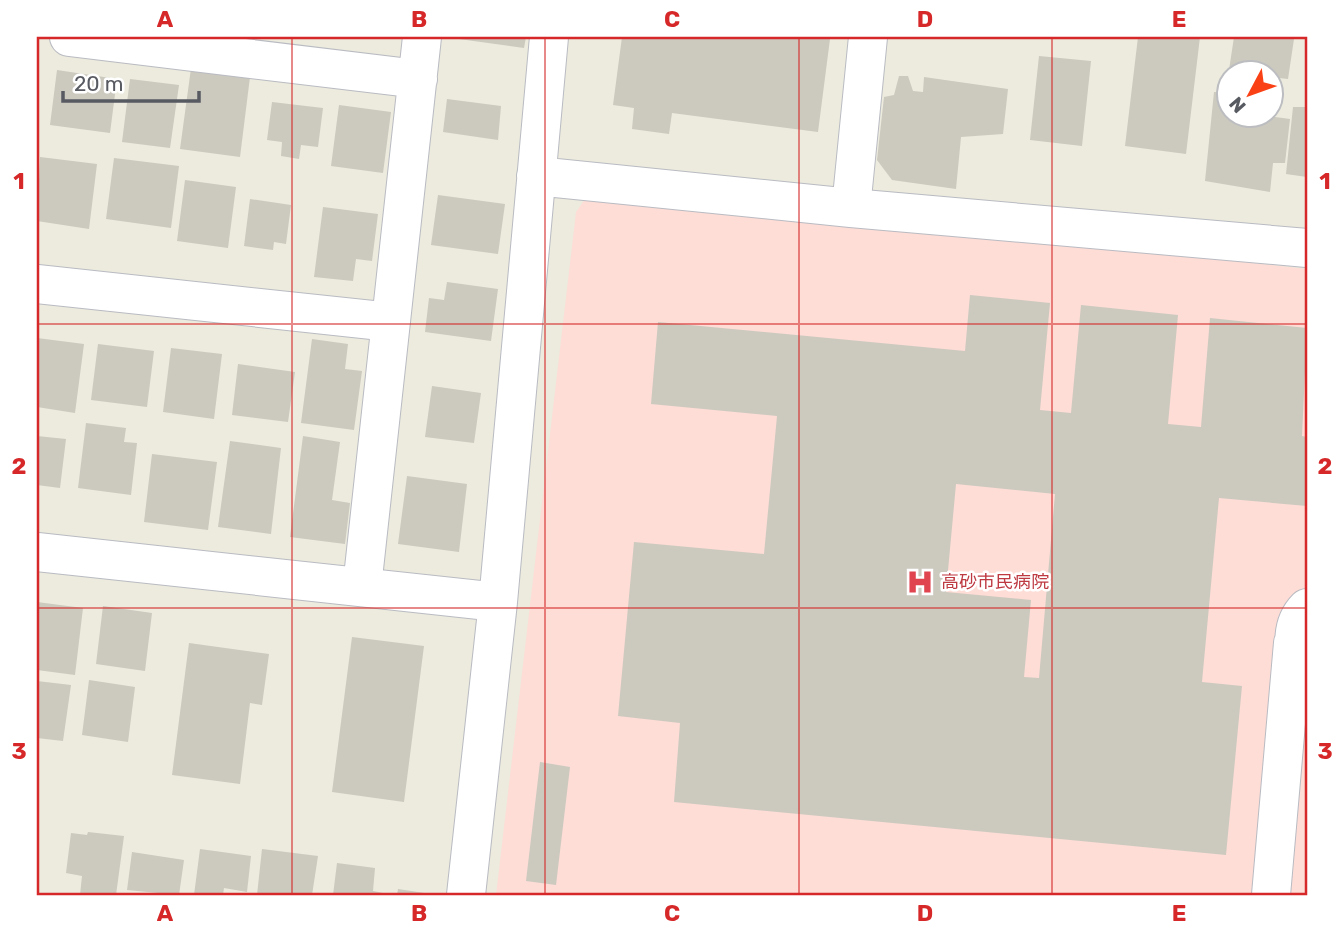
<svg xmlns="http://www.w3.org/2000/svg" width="1344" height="932" font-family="Rubik,'Noto Sans JP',sans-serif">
  <rect width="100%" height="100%" fill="#ecebde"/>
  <path fill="#fdddd6" d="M 592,189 L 1307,269 L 1307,895 L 496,895 L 576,212 Z"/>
  <path fill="#ccc9bf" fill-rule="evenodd" d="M 459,37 L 526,37 L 524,48 L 459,39 Z
    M 622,37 L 830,39 L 818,132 L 672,113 L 669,134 L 632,129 L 634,108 L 613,105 Z
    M 1138,37 L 1200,37 L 1186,154 L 1125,146 Z
    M 1234,37 L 1294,39 L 1288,79 L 1270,77 L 1270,74 L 1229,70 Z
    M 1039,56 L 1091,61 L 1082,146 L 1030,140 Z
    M 192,61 L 251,69 L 240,157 L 180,149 Z
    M 57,70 L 117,79 L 110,133 L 50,125 Z
    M 899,76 L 908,76 L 913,91 L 923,92 L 924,77 L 1008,89 L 1003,134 L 961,137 L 956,189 L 892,180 L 877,160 L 884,97 L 894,95 Z
    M 130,79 L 179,85 L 170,148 L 122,142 Z
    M 1214,92 L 1228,93 L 1228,116 L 1270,116 L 1270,96 L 1274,96 L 1275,117 L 1290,119 L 1285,163 L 1273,163 L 1270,192 L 1205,181 Z
    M 447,99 L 501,106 L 498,140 L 443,132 Z
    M 272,102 L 323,108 L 318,147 L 301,145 L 299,159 L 281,156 L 282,142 L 267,140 Z
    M 339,105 L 391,112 L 383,173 L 331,166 Z
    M 1293,107 L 1307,107 L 1307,177 L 1286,174 Z
    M 40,157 L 97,164 L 89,229 L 37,221 Z
    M 114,158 L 179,166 L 171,228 L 106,219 Z
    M 185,180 L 236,187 L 228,248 L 177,241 Z
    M 438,195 L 505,204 L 498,254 L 431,245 Z
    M 250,199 L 291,205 L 286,244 L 274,242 L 273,250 L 244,246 Z
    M 323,207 L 378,214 L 372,261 L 356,259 L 353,281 L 314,277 Z
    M 447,282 L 498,289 L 491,341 L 425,332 L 429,298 L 444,300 Z
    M 970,295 L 1050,303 L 1040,410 L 1071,413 L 1081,305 L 1178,315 L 1168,424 L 1201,427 L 1210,318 L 1307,328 L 1302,436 L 1307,437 L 1307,506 L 1219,498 L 1202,682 L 1242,686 L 1226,855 L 674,802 L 680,723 L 618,716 L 634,542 L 764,554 L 777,416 L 651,404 L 658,322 L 965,351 ZM 956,484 L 1055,494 L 1039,678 L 1024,677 L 1031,600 L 946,592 Z
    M 37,338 L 84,344 L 75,413 L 37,407 Z
    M 312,339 L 348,344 L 345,369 L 362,371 L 354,430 L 301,423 Z
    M 98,344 L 154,351 L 147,407 L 91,400 Z
    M 171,348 L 222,354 L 214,419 L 163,412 Z
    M 238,364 L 295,372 L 288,422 L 232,415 Z
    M 432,386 L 481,393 L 474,443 L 425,437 Z
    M 86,423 L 126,428 L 124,442 L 137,443 L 131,495 L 78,488 Z
    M 37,436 L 66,439 L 60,488 L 37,485 Z
    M 303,436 L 340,442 L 332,500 L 350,503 L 345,544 L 290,537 Z
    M 230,441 L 281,448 L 271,534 L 218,527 Z
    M 152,454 L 217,462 L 208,530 L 144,522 Z
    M 407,476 L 467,484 L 459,552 L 398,544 Z
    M 37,602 L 83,608 L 75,675 L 37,670 Z
    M 103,606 L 152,613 L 145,671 L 96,664 Z
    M 352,637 L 424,646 L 404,802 L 332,792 Z
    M 189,643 L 269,654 L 262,705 L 250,703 L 240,784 L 172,775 Z
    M 89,680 L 135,687 L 128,742 L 82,735 Z
    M 37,681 L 71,685 L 63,741 L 37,738 Z
    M 540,762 L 570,767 L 556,885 L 526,881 Z
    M 88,832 L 124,836 L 116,895 L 80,895 L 82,876 L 66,873 L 71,833 L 87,835 Z
    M 200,849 L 251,856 L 247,892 L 224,888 L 223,895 L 194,895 Z
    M 262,849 L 318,856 L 312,895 L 257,895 Z
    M 132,852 L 184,860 L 179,895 L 127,890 Z
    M 337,863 L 375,868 L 373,891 L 393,895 L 333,895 Z
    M 398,889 L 431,894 L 431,895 L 397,895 Z"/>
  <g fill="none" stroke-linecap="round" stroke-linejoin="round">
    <defs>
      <path id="minor" d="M 69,37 L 418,79
        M 536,176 L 851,208 L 1307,248
        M 851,208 L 868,37
        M 37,284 L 391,322
        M 37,552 L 498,602
        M 362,587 L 422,37
        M 1300,668 C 1292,648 1291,624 1307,608
        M 466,895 L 498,602 L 549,37
        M 1271,895 L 1293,643"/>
    </defs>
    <use href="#minor" stroke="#b9bbc2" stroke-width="40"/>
    <use href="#minor" stroke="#fff" stroke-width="38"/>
  </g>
  <path fill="none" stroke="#d62828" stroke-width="2" stroke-opacity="0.55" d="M 292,37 L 292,895M 545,37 L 545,895M 799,37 L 799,895M 1052,37 L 1052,895M 37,324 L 1307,324M 37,608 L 1307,608"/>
  <defs>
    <symbol id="hospital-bare" viewBox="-9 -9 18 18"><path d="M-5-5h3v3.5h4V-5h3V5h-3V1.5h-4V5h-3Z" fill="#e0444e" stroke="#fff" stroke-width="2.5" paint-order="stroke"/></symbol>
  </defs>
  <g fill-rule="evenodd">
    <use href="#hospital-bare" x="901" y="563" width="38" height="38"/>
  </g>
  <g text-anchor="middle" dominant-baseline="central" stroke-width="5" stroke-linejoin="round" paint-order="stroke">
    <g font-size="18" fill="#be3a42" stroke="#fff" text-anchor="start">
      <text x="941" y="582">高砂市民病院</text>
    </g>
  </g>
  <rect width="1344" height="932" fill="none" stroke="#ffffff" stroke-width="77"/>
  <g transform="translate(1250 94) rotate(229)"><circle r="33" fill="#ffffff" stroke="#bcbdc0" stroke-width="2"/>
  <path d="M0-5L12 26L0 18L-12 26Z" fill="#fa4116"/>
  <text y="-10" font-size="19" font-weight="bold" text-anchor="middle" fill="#575a61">N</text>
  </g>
  <path d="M63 91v10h136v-10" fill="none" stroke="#575a61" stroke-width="3.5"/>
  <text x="74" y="91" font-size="21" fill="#575a61" stroke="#ffffff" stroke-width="5" paint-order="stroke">20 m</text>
  <rect x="38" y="38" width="1268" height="856" fill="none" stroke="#d62828" stroke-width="2.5"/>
  <g font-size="23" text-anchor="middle" font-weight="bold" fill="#d62828">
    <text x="165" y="27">A</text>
    <text x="419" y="27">B</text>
    <text x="672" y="27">C</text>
    <text x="925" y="27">D</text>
    <text x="1179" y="27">E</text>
    <text x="19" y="189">1</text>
    <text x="1325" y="189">1</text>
    <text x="19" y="474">2</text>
    <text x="1325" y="474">2</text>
    <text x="19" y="759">3</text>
    <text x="1325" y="759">3</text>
    <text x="165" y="921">A</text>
    <text x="419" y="921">B</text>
    <text x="672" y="921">C</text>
    <text x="925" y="921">D</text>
    <text x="1179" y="921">E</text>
  </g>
</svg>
